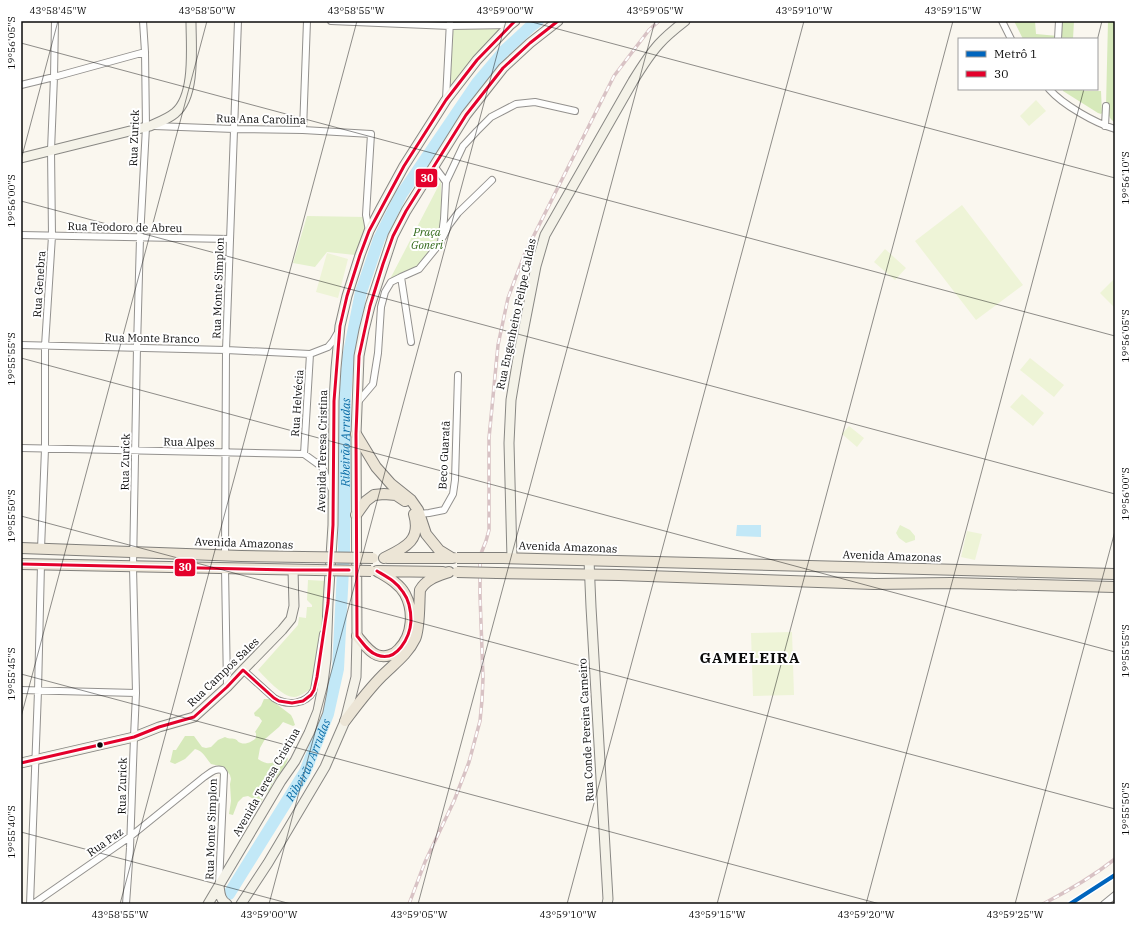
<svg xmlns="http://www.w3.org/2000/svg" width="1136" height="925" font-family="'IBM Plex Serif',serif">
  <rect width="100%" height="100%" fill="#faf7ef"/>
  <path fill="#e5f1cd" d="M 457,28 L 502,28 C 482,47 466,67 450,89 L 453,32 L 454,29 Z
    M 441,181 L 441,242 L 419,269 L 389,281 Z
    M 307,216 L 366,217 L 368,230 L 355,255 L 327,252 L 315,267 L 293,263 Z
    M 900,525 L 910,530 L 915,536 L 915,540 L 906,543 L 899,538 L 896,533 Z
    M 308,580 L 327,581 L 325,605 L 312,688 C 307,691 301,696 295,697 C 283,698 266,678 258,670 L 298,625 L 299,617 L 306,618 L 307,607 L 312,607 L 312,605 L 307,600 Z"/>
  <path fill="#d6e9ba" d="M 1014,21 L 1035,21 L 1036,34 L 1058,36 L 1059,21 L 1074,21 L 1073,39 L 1077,39 L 1023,39 Z
    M 1108,21 L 1115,21 L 1115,122 C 1109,120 1108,112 1106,106 Z
    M 1063,89 L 1082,89 L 1083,91 L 1101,91 L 1102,113 L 1101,114 L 1098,113 L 1063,91 Z
    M 264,699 L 270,699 L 291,715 L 293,719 L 295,725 L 293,726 L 283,722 L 279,727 L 265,739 L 260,748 L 258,759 C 270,767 273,763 283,755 L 286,756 L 288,759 L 285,766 L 272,784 L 270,790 L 264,795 L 261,803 L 248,796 L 243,797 L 238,802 L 233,815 L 229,814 L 231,801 L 230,784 L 231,779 L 230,775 L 224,767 L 211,764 C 206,758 203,751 195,749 L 185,759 L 175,764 L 170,762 L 171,759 L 173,750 L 176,750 L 185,736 L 194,736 L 202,747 L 206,748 L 211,747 L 218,740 L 225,737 C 228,739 231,738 235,739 C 239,741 237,742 241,743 C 246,745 253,741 256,738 L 256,733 L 255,732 L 259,726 L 262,721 L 259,717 L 255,716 L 254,713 L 261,706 Z"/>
  <path fill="#eef4d7" d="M 1036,100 L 1046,111 L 1029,126 L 1020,116 Z
    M 962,205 L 1023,285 L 976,320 L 915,241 Z
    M 885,249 L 906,268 L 895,280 L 874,262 Z
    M 327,253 L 348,259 L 338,298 L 316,292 Z
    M 1114,279 L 1115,280 L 1115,308 L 1100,293 Z
    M 1030,358 L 1064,385 L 1054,397 L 1020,370 Z
    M 1022,394 L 1044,413 L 1033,426 L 1010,407 Z
    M 849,426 L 864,438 L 857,447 L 842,434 Z
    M 967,531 L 982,534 L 975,560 L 961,557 Z
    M 792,632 L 794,695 L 753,696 L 751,633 Z"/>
  <path fill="#c2e8f7" d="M 737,525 L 761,525 L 761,537 L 736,536 Z"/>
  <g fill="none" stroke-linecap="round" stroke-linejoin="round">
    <path stroke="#c2e8f7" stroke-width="12" id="s1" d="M 229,894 L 305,772 L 328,714 L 338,669 L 344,550 L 345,398 L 348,358 L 361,292 L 379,239 L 401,195 L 477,83 L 504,51 L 530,27 L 538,21"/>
    <defs>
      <path id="street" d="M 331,21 L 450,26 L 510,25
        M 1002,21 L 1011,39
        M 1058,39 L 1059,21
        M 21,85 L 54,77 L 145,52
        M 1049,89 C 1063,105 1095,123 1115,129
        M 446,99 L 450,21
        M 154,126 L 234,129 L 303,130 L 371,134 L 366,215 L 369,231
        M 1105,126 L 1106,106
        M 303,130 L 307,21
        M 434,166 L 446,182
        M 21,235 L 229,239
        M 443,237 L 449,225 L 458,213 L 492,180
        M 401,277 L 411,342
        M 21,345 L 226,350 L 310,354 L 328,347 L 333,341 L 337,334
        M 357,403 L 373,384 L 378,353 L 381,307 L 385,292 L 391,282 L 401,277 L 419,269 L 441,242 L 444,219 L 446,182 L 463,146 L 477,131 L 491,117 L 516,104 L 535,102 L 575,111
        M 21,448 L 304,454 L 322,467 L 331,488
        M 304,454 L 310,354
        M 419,514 L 429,513 L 444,510 L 453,494 L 455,480 L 458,375
        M 41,549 L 45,449 L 45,346 L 52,236 L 51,150 L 54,77 L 55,21
        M 225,555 L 226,350 L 238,21
        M 225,568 L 227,687
        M 243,670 L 274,698 C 287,706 306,705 314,690 L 323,634
        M 21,690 L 136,693
        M 30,904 L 38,691 L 41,564
        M 33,904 L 131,836 L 204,777 C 210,773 215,768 222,770 L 224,773 L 219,884
        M 126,904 L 130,848 L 134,737 L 136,693 L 133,567 L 137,347 L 140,238 L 146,127 L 145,52 L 143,21
        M 1104,904 L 1115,895"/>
      <path id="secondary" d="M 21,158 L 150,126 C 159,122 168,119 175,113 C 196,96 191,46 191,21
        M 512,558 L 509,443 L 511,400 L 518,358 L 536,266 L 545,235 L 633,81 C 641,68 649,55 659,44 C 667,35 676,28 685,21
        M 589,560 L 591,607 L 608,899 L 607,904
        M 21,763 L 134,737 L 159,727 L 194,717 L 227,687 L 243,670 L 282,630 L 291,619 L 294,606 L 293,570
        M 219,886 C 220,893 220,900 227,904
        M 208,904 L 281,781 L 295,761 L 309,733 L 318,711 L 322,691 L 326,659 L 328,603 L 333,525 L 334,401 L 336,368 L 340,326 L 347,296 L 360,255 L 369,231 L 381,208 L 404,166 L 446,100 L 477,60 L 510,25 L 515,21
        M 241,904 L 268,863 L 325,767 L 345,721 L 356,677 L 357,636 L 356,434 L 359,356 L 364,330 L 370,306 L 393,236 L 406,211 L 466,115 L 503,68 L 530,43 L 558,21"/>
      <path id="primary" d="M 356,434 L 376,467 L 391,484 L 411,500 L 418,510 L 426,534 L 439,550 L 452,558
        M 356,515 L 366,501 L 374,495 L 384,494 L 396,495 L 405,501
        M 21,548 L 241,556 L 303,557
        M 384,558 C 404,548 422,541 414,514
        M 387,558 L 453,558
        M 503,558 L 1115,574
        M 21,564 L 316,570
        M 377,571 L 443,572
        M 497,573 L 619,575 L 874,584 L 951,583 L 1115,587
        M 357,636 C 362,642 369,652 377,655 C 385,658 394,655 399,649 C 413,635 414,611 405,594 C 399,583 387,577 377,571
        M 345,721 C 357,705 368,690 382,676 C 394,664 408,654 415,639 C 420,629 419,602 420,590 C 426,579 438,576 449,572"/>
    </defs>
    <use href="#street" stroke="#93918e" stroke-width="8"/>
    <use href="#secondary" stroke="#898884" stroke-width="11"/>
    <use href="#primary" stroke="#807f7b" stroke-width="12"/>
    <use href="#street" stroke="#fefefd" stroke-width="6"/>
    <use href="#secondary" stroke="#f4f2e8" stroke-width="9"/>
    <use href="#primary" stroke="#ece5d6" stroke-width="10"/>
    <defs>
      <path id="rail" d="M 409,904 L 425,862 L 454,801 L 469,762 L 480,721 L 482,700 L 483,678 L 480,595 L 480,556 L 486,541 L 489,530 L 489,438 L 498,345 L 508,298 L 525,253 L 614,76 L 649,30 L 659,21
        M 1043,904 C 1068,891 1092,877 1115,859"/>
    </defs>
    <use href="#rail" stroke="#d8c2c4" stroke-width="3.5"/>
    <use href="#rail" stroke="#fff" stroke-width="2" stroke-dasharray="6" stroke-linecap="butt"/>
    <defs>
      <path id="primary-bridge" d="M 303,557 L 373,558
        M 457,558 L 503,558
        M 316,570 L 371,571
        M 457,572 L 497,573"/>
    </defs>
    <use href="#primary-bridge" stroke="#807f7b" stroke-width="12" stroke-linecap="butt"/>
    <use href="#primary-bridge" stroke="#ece5d6" stroke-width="10"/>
    <defs>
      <path id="bus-1" d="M 21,564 L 293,570 L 349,570
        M 377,571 C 387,577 397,582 403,592 C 409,600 411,611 411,621 C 410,637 397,663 377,655 C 368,652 363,643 357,636 L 356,434 L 359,356 L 370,306 L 383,264 L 393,236 L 406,211 L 466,115 L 503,68 L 530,43 L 558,21
        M 21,763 L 134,737 L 159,727 L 194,717 L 227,687 L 243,670 L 274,698 L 279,701 L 292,703 L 303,701 L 311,695 L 314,690 L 317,677 L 328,603 L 333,525 L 334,401 L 340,326 L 347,296 L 360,255 L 369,231 L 404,166 L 446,100 L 477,60 L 515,21"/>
    </defs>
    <use href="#bus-1" stroke="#fff" stroke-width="6"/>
    <use href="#bus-1" stroke="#e4002b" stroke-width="3"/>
    <defs>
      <path id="metro-1" d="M 1070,904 L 1115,875"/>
    </defs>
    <use href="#metro-1" stroke="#fff" stroke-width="7"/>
    <use href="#metro-1" stroke="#0065bd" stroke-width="4"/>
  </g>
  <path fill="none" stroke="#0b0b0b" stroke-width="1" stroke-opacity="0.45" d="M 528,21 L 1115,178M 1097,41 L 1102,21M 21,43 L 1115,336M 21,160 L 58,21M 21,201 L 1115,494M 21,358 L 1115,652M 21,516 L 1115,809M 21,674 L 880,904M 21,717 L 207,21M 21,832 L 291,904M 120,904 L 357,21M 269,904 L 506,21M 418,904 L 655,21M 567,904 L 804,21M 717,904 L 953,21M 866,904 L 1084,89M 1015,904 L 1115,531"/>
  <circle fill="#0b0b0b" stroke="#fff" stroke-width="1.5" cx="100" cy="745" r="3.5"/>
  <g text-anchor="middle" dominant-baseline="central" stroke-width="4" stroke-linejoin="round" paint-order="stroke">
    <g font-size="11" fill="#0b0b0b" stroke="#fff">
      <text transform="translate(261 119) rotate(1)">Rua Ana Carolina</text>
      <text transform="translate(134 138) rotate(-88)">Rua Zurick</text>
      <text transform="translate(125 227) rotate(1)">Rua Teodoro de Abreu</text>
      <text transform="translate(39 284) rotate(-86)">Rua Genebra</text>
      <text transform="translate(218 288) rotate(-88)">Rua Monte Simplon</text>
      <text transform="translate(516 314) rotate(-78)">Rua Engenheiro Felipe Caldas</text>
      <text transform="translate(152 338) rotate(1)">Rua Monte Branco</text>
      <text transform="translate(297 403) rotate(-86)">Rua Helvécia</text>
      <text transform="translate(189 442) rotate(1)">Rua Alpes</text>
      <text transform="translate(322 451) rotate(-89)">Avenida Teresa Cristina</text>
      <text transform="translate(444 455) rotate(-87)">Beco Guaratã</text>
      <text transform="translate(125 462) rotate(-89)">Rua Zurick</text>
      <text transform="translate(244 543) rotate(2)">Avenida Amazonas</text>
      <text transform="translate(568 547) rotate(2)">Avenida Amazonas</text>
      <text transform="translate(892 556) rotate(2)">Avenida Amazonas</text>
      <text transform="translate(223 672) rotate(-44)">Rua Campos Sales</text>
      <text transform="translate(586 730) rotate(-93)">Rua Conde Pereira Carneiro</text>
      <text transform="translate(266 782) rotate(-60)">Avenida Teresa Cristina</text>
      <text transform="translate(122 786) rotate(-89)">Rua Zurick</text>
      <text transform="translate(211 829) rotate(-88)">Rua Monte Simplon</text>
      <text transform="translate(105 842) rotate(-35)">Rua Paz</text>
    </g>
    <g font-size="11" font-style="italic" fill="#2e6718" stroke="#fff">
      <text x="427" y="232">Praça<tspan x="427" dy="13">Goneri</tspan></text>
    </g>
    <g font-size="12" font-style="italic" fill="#0c6da6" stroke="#fff">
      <text stroke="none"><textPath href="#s1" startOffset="479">Ribeirão Arrudas</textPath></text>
      <text stroke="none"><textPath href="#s1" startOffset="156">Ribeirão Arrudas</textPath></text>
    </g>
    <g font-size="15" font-weight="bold" letter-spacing="1" fill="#0b0b0b" stroke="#fff">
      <text x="750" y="657">GAMELEIRA</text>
    </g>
  </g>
  <g stroke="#fff" stroke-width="1.5">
    <rect x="415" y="168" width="23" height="20" rx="4" fill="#e4002b"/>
    <rect x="174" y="558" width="22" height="19" rx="4" fill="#e4002b"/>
  </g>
  <g font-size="11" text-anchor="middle" font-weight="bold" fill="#fff">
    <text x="427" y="182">30</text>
    <text x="185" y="571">30</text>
  </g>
  <rect width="1136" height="925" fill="none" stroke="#ffffff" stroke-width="44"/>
  <rect x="958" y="38" width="140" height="52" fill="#ffffff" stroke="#9d9d9d"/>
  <rect x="966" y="51" width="20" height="6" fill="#0065bd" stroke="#9d9d9d"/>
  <text x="994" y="58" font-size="12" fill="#0b0b0b">Metrô 1</text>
  <rect x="966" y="71" width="20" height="6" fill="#e4002b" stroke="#9d9d9d"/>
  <text x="994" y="78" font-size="12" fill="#0b0b0b">30</text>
  <rect x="22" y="22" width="1092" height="881" fill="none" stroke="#0b0b0b" stroke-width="1.5"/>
  <g font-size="10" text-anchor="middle" fill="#0b0b0b">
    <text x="58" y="14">43°58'45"W</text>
    <text x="207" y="14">43°58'50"W</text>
    <text x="356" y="14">43°58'55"W</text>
    <text x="505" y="14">43°59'00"W</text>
    <text x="655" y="14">43°59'05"W</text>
    <text x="804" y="14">43°59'10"W</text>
    <text x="953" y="14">43°59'15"W</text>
    <text transform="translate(11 43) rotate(-90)" y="4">19°56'05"S</text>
    <text transform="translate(1125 178) rotate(-90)" y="4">19°56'10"S</text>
    <text transform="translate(11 201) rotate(-90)" y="4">19°56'00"S</text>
    <text transform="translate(1125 336) rotate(-90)" y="4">19°56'05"S</text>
    <text transform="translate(11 359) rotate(-90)" y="4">19°55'55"S</text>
    <text transform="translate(1125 494) rotate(-90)" y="4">19°56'00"S</text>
    <text transform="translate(11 516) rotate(-90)" y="4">19°55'50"S</text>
    <text transform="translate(1125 651) rotate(-90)" y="4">19°55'55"S</text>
    <text transform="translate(11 674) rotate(-90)" y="4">19°55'45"S</text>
    <text transform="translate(1125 809) rotate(-90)" y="4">19°55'50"S</text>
    <text transform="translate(11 832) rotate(-90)" y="4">19°55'40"S</text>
    <text x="120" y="918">43°58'55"W</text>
    <text x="269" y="918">43°59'00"W</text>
    <text x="419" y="918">43°59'05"W</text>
    <text x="568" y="918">43°59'10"W</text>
    <text x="717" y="918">43°59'15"W</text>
    <text x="866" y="918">43°59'20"W</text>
    <text x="1015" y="918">43°59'25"W</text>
  </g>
</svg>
